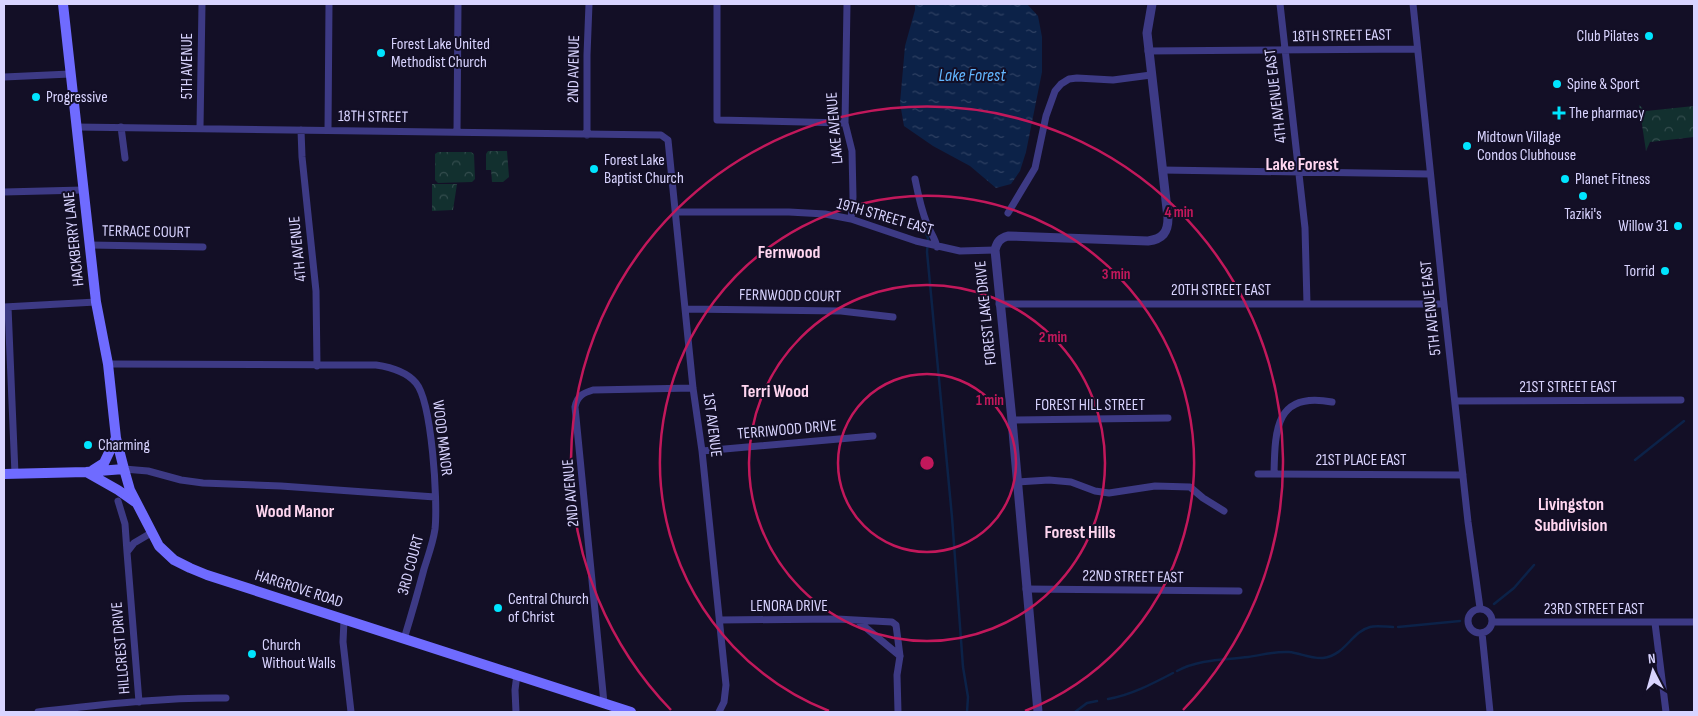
<svg xmlns="http://www.w3.org/2000/svg" width="1698" height="716" font-family="'Sofia Sans Condensed',sans-serif">
  <defs>
    <pattern id="park-crowns" width="20" height="18" patternUnits="userSpaceOnUse" patternTransform="scale(1.25)"><rect width="20" height="18" fill="#12302f"/><path d="M2 6a3 3 0 1 1 6 0M12 15a3 3 0 1 1 6 0" fill="none" stroke="#344d4e"/></pattern>
    <pattern id="water-ripples" width="26" height="14" patternUnits="userSpaceOnUse" patternTransform="scale(1.25)"><rect width="26" height="14" fill="#0c2248"/><path d="M2 4q2-2 4 0t4 0M15 11q2-2 4 0t4 0" fill="none" stroke="#2f4163"/></pattern>
  </defs>
  <rect width="100%" height="100%" fill="#130f26"/>
  <path fill="url(#park-crowns)" d="M 1639,105 L 1646,111 L 1694,106 L 1694,137 L 1650,142 L 1646,151 Z
    M 488,151 L 507,151 L 509,177 L 503,182 L 492,182 L 491,170 L 486,170 L 486,154 Z
    M 438,152 L 471,152 L 474,154 L 475,179 L 472,182 L 438,183 L 435,180 L 435,154 Z
    M 432,184 L 457,184 L 453,210 L 432,211 Z"/>
  <path fill="url(#water-ripples)" d="M 915,4 L 1027,4 L 1038,16 L 1042,37 L 1042,72 L 1026,152 L 1020,171 L 1011,184 L 996,188 L 970,166 L 933,146 L 904,126 L 900,103 L 905,46 L 915,10 Z"/>
  <g fill="none" stroke-linecap="round" stroke-linejoin="round">
    <path stroke="#0c2248" stroke-width="2.5" d="M 923,227 L 928,238 L 927,252 L 952,517 L 963,667 L 968,697 L 967,712
      M 1635,460 L 1684,421
      M 1494,604 L 1514,588 L 1534,565
      M 1398,627 L 1460,621
      M 1177,671 C 1199,659 1224,660 1248,657 C 1262,655 1275,651 1289,652 C 1300,653 1311,659 1323,658 C 1346,655 1351,632 1370,627 C 1376,625 1386,627 1393,627
      M 1108,699 C 1131,695 1152,684 1173,673
      M 1075,712 L 1087,703 L 1097,701"/>
    <path stroke="#3d3a85" stroke-width="7" d="M 717,4 L 717,120 L 845,123
      M 847,4 L 845,123 L 852,151 L 853,197 L 851,219
      M 1280,4 L 1305,228 L 1307,304
      M 1413,4 L 1444,304 L 1468,522 L 1480,608
      M 1148,51 L 1416,49
      M 4,77 L 70,74
      M 76,127 L 661,135 L 668,140 L 693,388 L 702,451 L 726,685 L 724,702 L 719,712
      M 121,127 L 125,158
      M 200,128 L 202,4
      M 301,130 L 302,157 L 316,291 L 317,366
      M 328,130 L 329,4
      M 457,132 L 458,4
      M 587,135 L 587,55 L 589,4
      M 1162,170 L 1429,174
      M 915,179 C 918,194 921,209 927,224 C 930,232 935,238 937,247
      M 4,192 L 83,190
      M 676,212 L 789,212 L 825,214 L 851,219 L 916,241 L 960,251 L 995,250
      M 1008,213 L 1035,168 L 1046,116 L 1055,91 L 1061,84 L 1069,79 L 1077,78 L 1113,80 L 1151,75
      M 90,245 L 203,247
      M 999,304 L 1444,304
      M 4,307 L 96,302
      M 8,307 L 15,474
      M 686,309 L 841,311 L 893,317
      M 108,364 L 376,365 C 390,367 406,371 416,383 C 432,402 438,502 435,529 C 433,543 428,556 424,569 C 418,592 411,616 404,639
      M 1455,401 L 1681,400
      M 1012,420 L 1168,418
      M 702,451 L 873,436
      M 124,469 L 148,471 L 181,480 L 203,483 L 281,486 L 435,497
      M 1258,474 L 1463,475
      M 1274,474 C 1275,430 1275,391 1332,402
      M 1017,482 L 1049,480 L 1071,482 L 1095,491 L 1109,493 L 1155,486 L 1190,487 L 1203,498 L 1224,511
      M 118,501 L 125,524 L 127,552
      M 1026,589 L 1239,591
      M1468 621a12 12 0 1 1 24 0a12 12 0 1 1-24 0Z
      M 344,620 L 343,642 L 351,712
      M 720,620 L 837,619 L 892,622 L 896,625 L 900,656 L 897,675 L 898,712
      M 859,622 L 900,656
      M 1493,622 L 1694,622
      M 1655,623 L 1666,712
      M 1482,633 L 1490,712
      M 139,702 L 127,552 L 134,543 L 151,533
      M 604,703 L 575,407 C 577,396 583,393 593,390 L 693,388
      M 38,712 C 100,705 163,697 226,698
      M 516,712 L 515,690 L 517,674"/>
    <path stroke="#3d3a85" stroke-width="9" d="M 1038,712 L 1012,420 L 995,250 C 997,242 1000,238 1008,236 L 1148,241 C 1163,239 1168,232 1168,218 L 1147,33 L 1152,4"/>
    <path stroke="#6f6bff" stroke-width="10" d="M 63,4 L 96,302 L 108,364 L 116,438 L 124,469 L 130,490 L 159,546 L 174,560 L 190,568 L 207,575 L 631,712
      M 93,470 L 104,463 L 116,438
      M 88,473 L 118,490 L 135,502
      M 4,474 L 86,472 L 124,469"/>
  </g>
  <g fill="none" stroke="#c2185b" stroke-width="2.5">
    <circle cx="927" cy="463" r="89"/>
    <circle cx="927" cy="463" r="178"/>
    <path d="M829 711A267 267 0 1 1 1025 711"/>
    <path d="M671 710A356 356 0 1 1 1183 710"/>
  </g>
  <g fill="#00e5ff" stroke="#130f26" stroke-width="2">
    <circle cx="1649" cy="36" r="5"/>
    <circle cx="381" cy="53" r="5"/>
    <circle cx="1557" cy="84" r="5"/>
    <circle cx="36" cy="97" r="5"/>
    <path d="M1556.5 105.5h5v5h5v5h-5v5h-5v-5h-5v-5h5z"/>
    <circle cx="1467" cy="146" r="5"/>
    <circle cx="594" cy="169" r="5"/>
    <circle cx="1565" cy="179" r="5"/>
    <circle cx="1583" cy="196" r="5"/>
    <circle cx="1678" cy="226" r="5"/>
    <circle cx="1665" cy="271" r="5"/>
    <circle cx="88" cy="445" r="5"/>
    <circle cx="498" cy="608" r="5"/>
    <circle cx="252" cy="654" r="5"/>
  </g>
  <g text-anchor="middle" dominant-baseline="central" stroke-width="4" stroke-linejoin="round" paint-order="stroke">
    <g font-size="16" fill="#d9d4ff" stroke="#130f26">
      <text transform="translate(1342 36) rotate(-1)">18TH STREET EAST</text>
      <text transform="translate(187 66) rotate(-90)">5TH AVENUE</text>
      <text transform="translate(574 69) rotate(-89)">2ND AVENUE</text>
      <text transform="translate(1276 96) rotate(-97)">4TH AVENUE EAST</text>
      <text transform="translate(373 117) rotate(1)">18TH STREET</text>
      <text transform="translate(835 128) rotate(-95)">LAKE AVENUE</text>
      <text transform="translate(885 217) rotate(16)">19TH STREET EAST</text>
      <text transform="translate(146 232) rotate(1)">TERRACE COURT</text>
      <text transform="translate(74 239) rotate(-96)">HACKBERRY LANE</text>
      <text transform="translate(298 249) rotate(-96)">4TH AVENUE</text>
      <text x="1221" y="290">20TH STREET EAST</text>
      <text transform="translate(790 296) rotate(1)">FERNWOOD COURT</text>
      <text transform="translate(1431 308) rotate(-96)">5TH AVENUE EAST</text>
      <text transform="translate(986 313) rotate(-96)">FOREST LAKE DRIVE</text>
      <text x="1568" y="387">21ST STREET EAST</text>
      <text x="1090" y="405">FOREST HILL STREET</text>
      <text transform="translate(712 425) rotate(83)">1ST AVENUE</text>
      <text transform="translate(787 430) rotate(-5)">TERRIWOOD DRIVE</text>
      <text transform="translate(442 438) rotate(83)">WOOD MANOR</text>
      <text x="1361" y="460">21ST PLACE EAST</text>
      <text transform="translate(571 493) rotate(-95)">2ND AVENUE</text>
      <text transform="translate(411 565) rotate(-75)">3RD COURT</text>
      <text transform="translate(1133 577) rotate(1)">22ND STREET EAST</text>
      <text transform="translate(299 589) rotate(18)">HARGROVE ROAD</text>
      <text x="789" y="606">LENORA DRIVE</text>
      <text x="1594" y="609">23RD STREET EAST</text>
      <text transform="translate(121 648) rotate(-95)">HILLCREST DRIVE</text>
    </g>
    <g font-size="16" fill="#d9d4ff" stroke="#130f26" text-anchor="start">
      <text x="1639" y="36" text-anchor="end">Club Pilates</text>
      <text x="391" y="44">Forest Lake United<tspan x="391" dy="18">Methodist Church</tspan></text>
      <text x="1567" y="84">Spine &amp; Sport</text>
      <text x="46" y="97">Progressive</text>
      <text x="1569" y="113">The pharmacy</text>
      <text x="1477" y="137">Midtown Village<tspan x="1477" dy="18">Condos Clubhouse</tspan></text>
      <text x="604" y="160">Forest Lake<tspan x="604" dy="18">Baptist Church</tspan></text>
      <text x="1575" y="179">Planet Fitness</text>
      <text x="1583" y="214" text-anchor="middle">Taziki's</text>
      <text x="1668" y="226" text-anchor="end">Willow 31</text>
      <text x="1655" y="271" text-anchor="end">Torrid</text>
      <text x="98" y="445">Charming</text>
      <text x="508" y="599">Central Church<tspan x="508" dy="18">of Christ</tspan></text>
      <text x="262" y="645">Church<tspan x="262" dy="18">Without Walls</tspan></text>
    </g>
    <g font-size="18" font-style="italic" fill="#62b6ff" stroke="#130f26">
      <text x="972" y="75">Lake Forest</text>
    </g>
    <g font-size="18" font-weight="bold" fill="#ffd6f0" stroke="#130f26">
      <text x="1302" y="164">Lake Forest</text>
      <text x="789" y="252">Fernwood</text>
      <text x="775" y="391">Terri Wood</text>
      <text x="1571" y="504">Livingston<tspan x="1571" dy="21">Subdivision</tspan></text>
      <text x="295" y="511">Wood Manor</text>
      <text x="1080" y="532">Forest Hills</text>
    </g>
  </g>
  <circle cx="927" cy="463" r="8" fill="#c2185b" stroke="#130f26" stroke-width="2.5"/>
  <g font-size="15" text-anchor="middle" font-weight="bold" fill="#c2185b" stroke="#130f26" stroke-width="4" stroke-linejoin="round" paint-order="stroke">
    <text x="1179" y="217">4 min</text>
    <text x="1116" y="279">3 min</text>
    <text x="1053" y="342">2 min</text>
    <text x="990" y="405">1 min</text>
  </g>
  <rect width="1698" height="716" fill="none" stroke="#d9d4ff" stroke-width="10"/>
  <g transform="translate(1653 671) rotate(354)" stroke="#130f26" stroke-width="4" paint-order="stroke">
  <path d="M0-4L9 19L0 12L-9 19Z" fill="#d9d4ff"/>
  <text y="-8" font-size="14" font-weight="bold" text-anchor="middle" fill="#d9d4ff">N</text>
  </g>
</svg>
